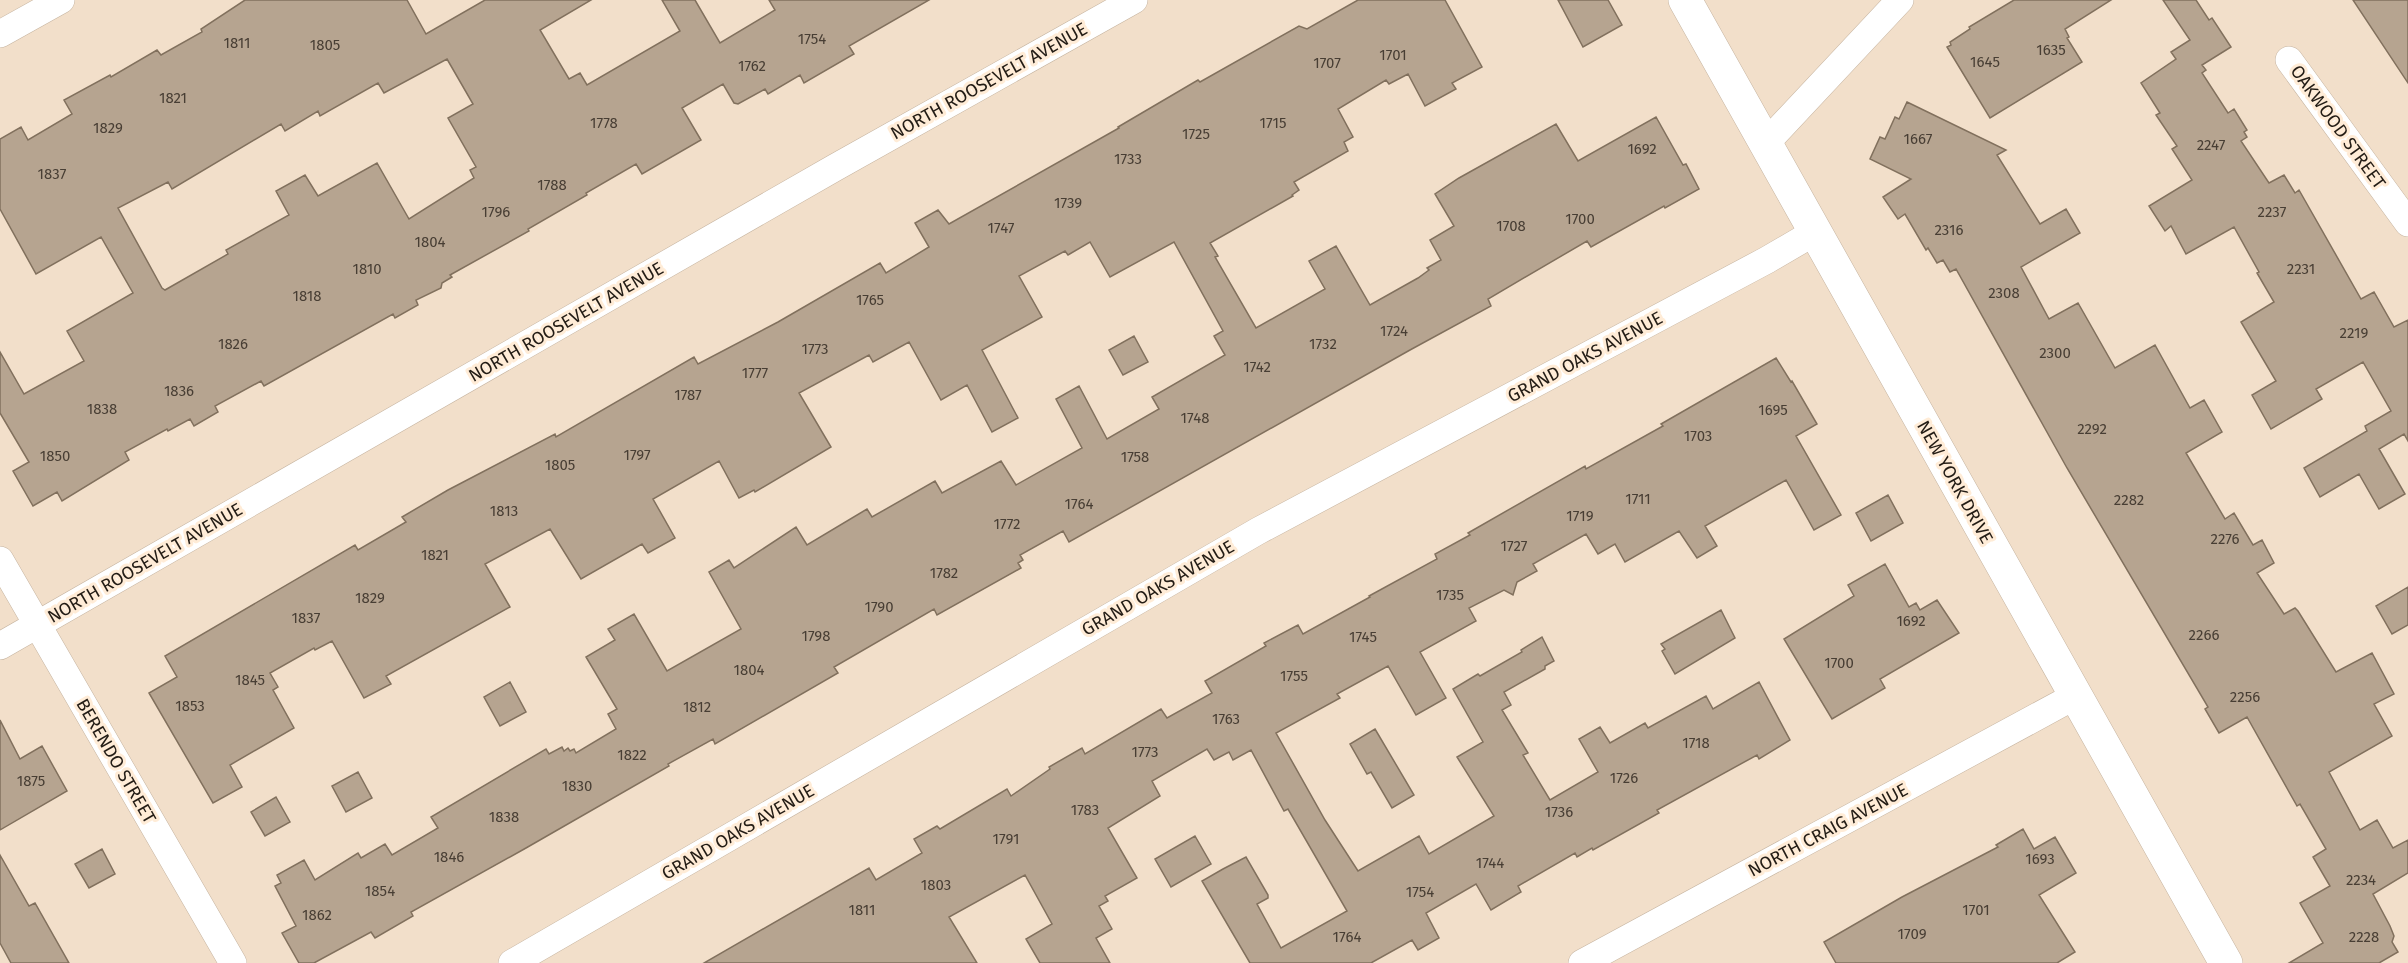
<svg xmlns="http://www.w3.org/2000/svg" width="2408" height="963" font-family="'Fira Sans',sans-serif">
  <rect width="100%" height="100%" fill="#f2dfca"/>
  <path fill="#b6a490" stroke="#81705d" stroke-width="1.5" fill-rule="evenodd" d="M 245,0 L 407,0 L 426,34 L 485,0 L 591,0 L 540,30 L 569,79 L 580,73 L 587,85 L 680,31 L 662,0 L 695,0 L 720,43 L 775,10 L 769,0 L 929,0 L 849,46 L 854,54 L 804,83 L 800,75 L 768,94 L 765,89 L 738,104 L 734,103 L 723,84 L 682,108 L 701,140 L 642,174 L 636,164 L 586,193 L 587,195 L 528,229 L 529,231 L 450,275 L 452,277 L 442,283 L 441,288 L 416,300 L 418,305 L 395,318 L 393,314 L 264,386 L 261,381 L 215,406 L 218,412 L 194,426 L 190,419 L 168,431 L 167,429 L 125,452 L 129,460 L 62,501 L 57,492 L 33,506 L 13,471 L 29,462 L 0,413 L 0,352 L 24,394 L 84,361 L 67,331 L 133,293 L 101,237 L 36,274 L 0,209 L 0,139 L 21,127 L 28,140 L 72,114 L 64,100 L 110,75 L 111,77 L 157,50 L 161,55 L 202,32 L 201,29 ZM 447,59 L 473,104 L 448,118 L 476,167 L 470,170 L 474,178 L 409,219 L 377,163 L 318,196 L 305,175 L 276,191 L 289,215 L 226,250 L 228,254 L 165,290 L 162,288 L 118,208 L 168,182 L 172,189 L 281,124 L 285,131 L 318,111 L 320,116 L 378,83 L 384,93 Z
    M 1358,0 L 1445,0 L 1482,67 L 1452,83 L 1456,89 L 1425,106 L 1408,74 L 1389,84 L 1386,80 L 1338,109 L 1353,137 L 1344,142 L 1348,151 L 1294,182 L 1299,190 L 1292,195 L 1293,196 L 1210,243 L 1218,256 L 1215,257 L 1256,328 L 1325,289 L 1309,261 L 1336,246 L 1370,305 L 1418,278 L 1429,270 L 1427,268 L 1441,260 L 1430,240 L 1454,226 L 1435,194 L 1459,178 L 1556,124 L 1578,161 L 1656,117 L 1683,165 L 1686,164 L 1699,189 L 1665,208 L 1664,206 L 1591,247 L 1587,241 L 1488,299 L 1491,306 L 1410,350 L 1069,542 L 1063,531 L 1020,555 L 1023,560 L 1018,563 L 1021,568 L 937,615 L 934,609 L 834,667 L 838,673 L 715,744 L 713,739 L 668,764 L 669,766 L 526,848 L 411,912 L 413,916 L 375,938 L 371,932 L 314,963 L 299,963 L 282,933 L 296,926 L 275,886 L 281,883 L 277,875 L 304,860 L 315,880 L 358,853 L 361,858 L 385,844 L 392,855 L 438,828 L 431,817 L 546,749 L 549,754 L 562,747 L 564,751 L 568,748 L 570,751 L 574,749 L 576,753 L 616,729 L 608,714 L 617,709 L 586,657 L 615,640 L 608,629 L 634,614 L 667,671 L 741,629 L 709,572 L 729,560 L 734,568 L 796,527 L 807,545 L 867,509 L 872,517 L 935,481 L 942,493 L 1001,461 L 1016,485 L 1082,448 L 1056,399 L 1079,386 L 1107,439 L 1159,409 L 1152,397 L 1225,355 L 1214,336 L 1223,331 L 1174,242 L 1110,277 L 1090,242 L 1068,255 L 1065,251 L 1019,276 L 1042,317 L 982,350 L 1018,418 L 992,432 L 967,385 L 941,400 L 909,342 L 873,362 L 869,355 L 799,393 L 831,447 L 755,492 L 754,490 L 739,498 L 719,461 L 653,499 L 675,538 L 648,553 L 642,544 L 581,579 L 550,529 L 485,564 L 510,607 L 386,676 L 391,684 L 364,698 L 332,641 L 315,650 L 314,648 L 270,673 L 278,687 L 273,690 L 294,728 L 230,765 L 242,787 L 213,803 L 149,693 L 177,677 L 165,656 L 355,545 L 358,550 L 406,522 L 402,517 L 448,490 L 555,434 L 556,437 L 694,357 L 698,364 L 778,322 L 880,263 L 886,273 L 929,247 L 915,223 L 938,210 L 949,224 L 1119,128 L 1118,127 L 1198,80 L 1200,82 L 1299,26 L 1307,29 Z
    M 1558,0 L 1608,0 L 1622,25 L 1583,47 Z
    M 2014,0 L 2111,0 L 2065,29 L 2069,37 L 2067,38 L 2082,62 L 1990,118 L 1947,47 L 1951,45 L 1950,42 L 1970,29 L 1969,27 Z
    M 2163,0 L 2196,0 L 2209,20 L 2212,18 L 2231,47 L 2202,65 L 2206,70 L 2202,73 L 2228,113 L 2234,109 L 2247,130 L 2244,132 L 2247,137 L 2241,141 L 2269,183 L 2284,175 L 2295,193 L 2299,190 L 2361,299 L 2374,292 L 2394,327 L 2408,320 L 2408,441 L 2404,434 L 2379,449 L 2405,494 L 2379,509 L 2359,474 L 2320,497 L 2304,468 L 2367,431 L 2365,426 L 2391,411 L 2363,362 L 2316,389 L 2322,399 L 2271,429 L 2252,395 L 2276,381 L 2241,322 L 2274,302 L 2257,273 L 2259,272 L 2234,227 L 2186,254 L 2171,226 L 2165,231 L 2149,206 L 2192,180 L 2172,149 L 2177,146 L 2156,115 L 2160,113 L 2141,83 L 2176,59 L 2171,52 L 2190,40 Z
    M 2353,0 L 2408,0 L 2408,83 Z
    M 1907,102 L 2006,150 L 1997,155 L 2040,224 L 2066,209 L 2080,233 L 2021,267 L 2049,319 L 2078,303 L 2115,368 L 2155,345 L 2190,408 L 2204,400 L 2222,432 L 2186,453 L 2225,519 L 2234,513 L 2253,545 L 2262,540 L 2274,563 L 2257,573 L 2284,614 L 2295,608 L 2298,611 L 2336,672 L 2372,653 L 2394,694 L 2374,704 L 2392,736 L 2329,772 L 2360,830 L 2377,820 L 2393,848 L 2408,840 L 2408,873 L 2373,894 L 2390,926 L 2394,936 L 2392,942 L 2398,952 L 2379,963 L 2289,963 L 2323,943 L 2300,903 L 2330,886 L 2313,857 L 2326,849 L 2300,804 L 2297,806 L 2247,717 L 2219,733 L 2205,709 L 2208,707 L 2067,468 L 1956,269 L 1950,272 L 1943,260 L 1937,263 L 1928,248 L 1926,250 L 1905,214 L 1898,219 L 1883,197 L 1911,179 L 1870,159 L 1880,137 L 1885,139 L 1895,117 L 1899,119 Z
    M 1134,336 L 1148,362 L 1123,375 L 1109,350 Z
    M 1776,358 L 1791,382 L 1792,381 L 1817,424 L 1796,436 L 1841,515 L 1814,530 L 1786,480 L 1705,526 L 1717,546 L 1697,558 L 1679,531 L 1625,562 L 1615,544 L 1598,554 L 1586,534 L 1533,564 L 1537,571 L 1517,582 L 1513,595 L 1504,590 L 1469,608 L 1476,621 L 1420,652 L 1446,698 L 1416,715 L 1388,666 L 1337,694 L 1340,698 L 1276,733 L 1325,820 L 1358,871 L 1419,836 L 1429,854 L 1494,816 L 1457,757 L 1483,742 L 1453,689 L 1478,674 L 1480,676 L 1522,652 L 1521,650 L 1542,637 L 1554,661 L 1545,666 L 1545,669 L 1504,692 L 1511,705 L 1502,710 L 1528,753 L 1523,755 L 1550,800 L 1598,772 L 1579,739 L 1600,727 L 1610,743 L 1645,723 L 1648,728 L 1706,696 L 1713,709 L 1759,682 L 1790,740 L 1759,759 L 1757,755 L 1657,810 L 1659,813 L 1593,850 L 1592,848 L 1577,857 L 1575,853 L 1518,886 L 1521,892 L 1491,910 L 1476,884 L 1426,913 L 1439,938 L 1418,950 L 1412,940 L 1371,963 L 1250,963 L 1202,881 L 1223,869 L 1246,857 L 1268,895 L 1268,898 L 1257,904 L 1281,948 L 1347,911 L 1288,809 L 1284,811 L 1251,750 L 1233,760 L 1229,752 L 1214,760 L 1207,749 L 1152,781 L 1160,796 L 1108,828 L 1137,878 L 1105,896 L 1108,901 L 1099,906 L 1112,929 L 1096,938 L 1110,963 L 1040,963 L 1026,939 L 1052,924 L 1025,875 L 949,917 L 977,963 L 704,963 L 869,868 L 876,880 L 922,853 L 914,839 L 937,826 L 940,829 L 1007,789 L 1011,796 L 1050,769 L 1049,767 L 1082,748 L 1085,754 L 1161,709 L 1167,718 L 1212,693 L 1205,681 L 1266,646 L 1264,643 L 1298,625 L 1303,634 L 1370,597 L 1369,596 L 1437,559 L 1435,554 L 1470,535 L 1468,533 L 1585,466 L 1586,469 L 1663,426 L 1661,424 Z
    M 1888,495 L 1903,523 L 1871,541 L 1856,513 Z
    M 1885,564 L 1909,607 L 1916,603 L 1920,610 L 1937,600 L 1959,633 L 1880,679 L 1885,688 L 1832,719 L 1784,639 L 1854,596 L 1848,585 Z
    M 2408,587 L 2408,625 L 2392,634 L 2376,606 Z
    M 1721,610 L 1735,638 L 1675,674 L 1662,651 L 1665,649 L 1661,644 Z
    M 510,682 L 526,712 L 500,726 L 484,697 Z
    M 0,720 L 20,759 L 42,746 L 67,791 L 0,830 Z
    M 1375,729 L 1414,795 L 1392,808 L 1371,772 L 1367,774 L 1350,744 Z
    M 358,772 L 372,798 L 346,812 L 332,786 Z
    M 276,797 L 290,822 L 265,836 L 251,812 Z
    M 2023,829 L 2034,849 L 2055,837 L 2076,873 L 2039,895 L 2075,952 L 2057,963 L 1836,963 L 1824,942 L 1902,897 L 1998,847 L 1996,845 Z
    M 1195,836 L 1211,864 L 1171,887 L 1155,859 Z
    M 102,849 L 115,874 L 89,888 L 75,864 Z
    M 0,855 L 29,906 L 35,903 L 69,963 L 11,963 L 0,943 Z"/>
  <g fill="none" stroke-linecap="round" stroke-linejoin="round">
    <defs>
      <path id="minor" d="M 0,34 L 61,0
        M 2289,60 L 2408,223
        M 1766,143 L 1900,0
        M 0,560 L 233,963
        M 0,646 L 836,167 L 1134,0
        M 512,963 L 1258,531 L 1767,260 L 1815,232
        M 1582,963 L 2075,696"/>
      <path id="tertiary" d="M 1685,0 L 2226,963"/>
    </defs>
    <use href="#minor" stroke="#c6b4a0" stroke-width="28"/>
    <use href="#tertiary" stroke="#c6b4a0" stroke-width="34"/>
    <use href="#minor" stroke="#fff" stroke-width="27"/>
    <use href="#tertiary" stroke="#fff" stroke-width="33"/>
  </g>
  <g text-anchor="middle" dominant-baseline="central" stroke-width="6" stroke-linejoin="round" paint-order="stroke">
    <g font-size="15" fill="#483e34">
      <text x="812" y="39">1754</text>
      <text x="237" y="43">1811</text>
      <text x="325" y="45">1805</text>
      <text x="2051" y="50">1635</text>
      <text x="1393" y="55">1701</text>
      <text x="1985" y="62">1645</text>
      <text x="1327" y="63">1707</text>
      <text x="752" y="66">1762</text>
      <text x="173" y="98">1821</text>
      <text x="604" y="123">1778</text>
      <text x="1273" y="123">1715</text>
      <text x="108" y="128">1829</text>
      <text x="1196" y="134">1725</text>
      <text x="1918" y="139">1667</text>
      <text x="2211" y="145">2247</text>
      <text x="1642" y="149">1692</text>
      <text x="1128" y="159">1733</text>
      <text x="52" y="174">1837</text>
      <text x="552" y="185">1788</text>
      <text x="1068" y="203">1739</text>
      <text x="496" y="212">1796</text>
      <text x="2272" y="212">2237</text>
      <text x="1580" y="219">1700</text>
      <text x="1511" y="226">1708</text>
      <text x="1001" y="228">1747</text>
      <text x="1949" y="230">2316</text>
      <text x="430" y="242">1804</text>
      <text x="367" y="269">1810</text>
      <text x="2301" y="269">2231</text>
      <text x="2004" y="293">2308</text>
      <text x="307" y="296">1818</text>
      <text x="870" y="300">1765</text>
      <text x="1394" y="331">1724</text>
      <text x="2354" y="333">2219</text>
      <text x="233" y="344">1826</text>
      <text x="1323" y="344">1732</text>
      <text x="815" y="349">1773</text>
      <text x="2055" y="353">2300</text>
      <text x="1257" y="367">1742</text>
      <text x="755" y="373">1777</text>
      <text x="179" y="391">1836</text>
      <text x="688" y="395">1787</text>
      <text x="102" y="409">1838</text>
      <text x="1773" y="410">1695</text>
      <text x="1195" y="418">1748</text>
      <text x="2092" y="429">2292</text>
      <text x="1698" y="436">1703</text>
      <text x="637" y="455">1797</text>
      <text x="55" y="456">1850</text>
      <text x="1135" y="457">1758</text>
      <text x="560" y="465">1805</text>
      <text x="1638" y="499">1711</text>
      <text x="2129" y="500">2282</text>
      <text x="1079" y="504">1764</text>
      <text x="504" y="511">1813</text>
      <text x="1580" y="516">1719</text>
      <text x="1007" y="524">1772</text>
      <text x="2225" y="539">2276</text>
      <text x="1514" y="546">1727</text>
      <text x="435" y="555">1821</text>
      <text x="944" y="573">1782</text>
      <text x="1450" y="595">1735</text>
      <text x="370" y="598">1829</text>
      <text x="879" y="607">1790</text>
      <text x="306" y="618">1837</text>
      <text x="1911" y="621">1692</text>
      <text x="2204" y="635">2266</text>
      <text x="816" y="636">1798</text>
      <text x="1363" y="637">1745</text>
      <text x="1839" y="663">1700</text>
      <text x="749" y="670">1804</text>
      <text x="1294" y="676">1755</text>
      <text x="250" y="680">1845</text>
      <text x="2245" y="697">2256</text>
      <text x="190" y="706">1853</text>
      <text x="697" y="707">1812</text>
      <text x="1226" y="719">1763</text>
      <text x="1696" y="743">1718</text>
      <text x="1145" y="752">1773</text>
      <text x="632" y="755">1822</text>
      <text x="1624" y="778">1726</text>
      <text x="31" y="781">1875</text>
      <text x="577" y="786">1830</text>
      <text x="1085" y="810">1783</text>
      <text x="1559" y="812">1736</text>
      <text x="504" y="817">1838</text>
      <text x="1006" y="839">1791</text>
      <text x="449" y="857">1846</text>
      <text x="2040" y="859">1693</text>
      <text x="1490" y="863">1744</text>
      <text x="2361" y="880">2234</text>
      <text x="936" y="885">1803</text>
      <text x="380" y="891">1854</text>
      <text x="1420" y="892">1754</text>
      <text x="862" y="910">1811</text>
      <text x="1976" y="910">1701</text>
      <text x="317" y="915">1862</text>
      <text x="1912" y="934">1709</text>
      <text x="1347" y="937">1764</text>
      <text x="2364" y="937">2228</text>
    </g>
    <g font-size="18" fill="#231c15" stroke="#ffecd7">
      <text transform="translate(989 81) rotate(-29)">NORTH ROOSEVELT AVENUE</text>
      <text transform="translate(2338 127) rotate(54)">OAKWOOD STREET</text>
      <text transform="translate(566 322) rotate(-30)">NORTH ROOSEVELT AVENUE</text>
      <text transform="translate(1585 357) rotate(-28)">GRAND OAKS AVENUE</text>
      <text transform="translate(1955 482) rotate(61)">NEW YORK DRIVE</text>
      <text transform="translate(145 563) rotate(-30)">NORTH ROOSEVELT AVENUE</text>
      <text transform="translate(1158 588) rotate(-30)">GRAND OAKS AVENUE</text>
      <text transform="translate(116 761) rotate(60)">BERENDO STREET</text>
      <text transform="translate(1828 830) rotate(-28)">NORTH CRAIG AVENUE</text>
      <text transform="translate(738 832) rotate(-30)">GRAND OAKS AVENUE</text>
    </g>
  </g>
</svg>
